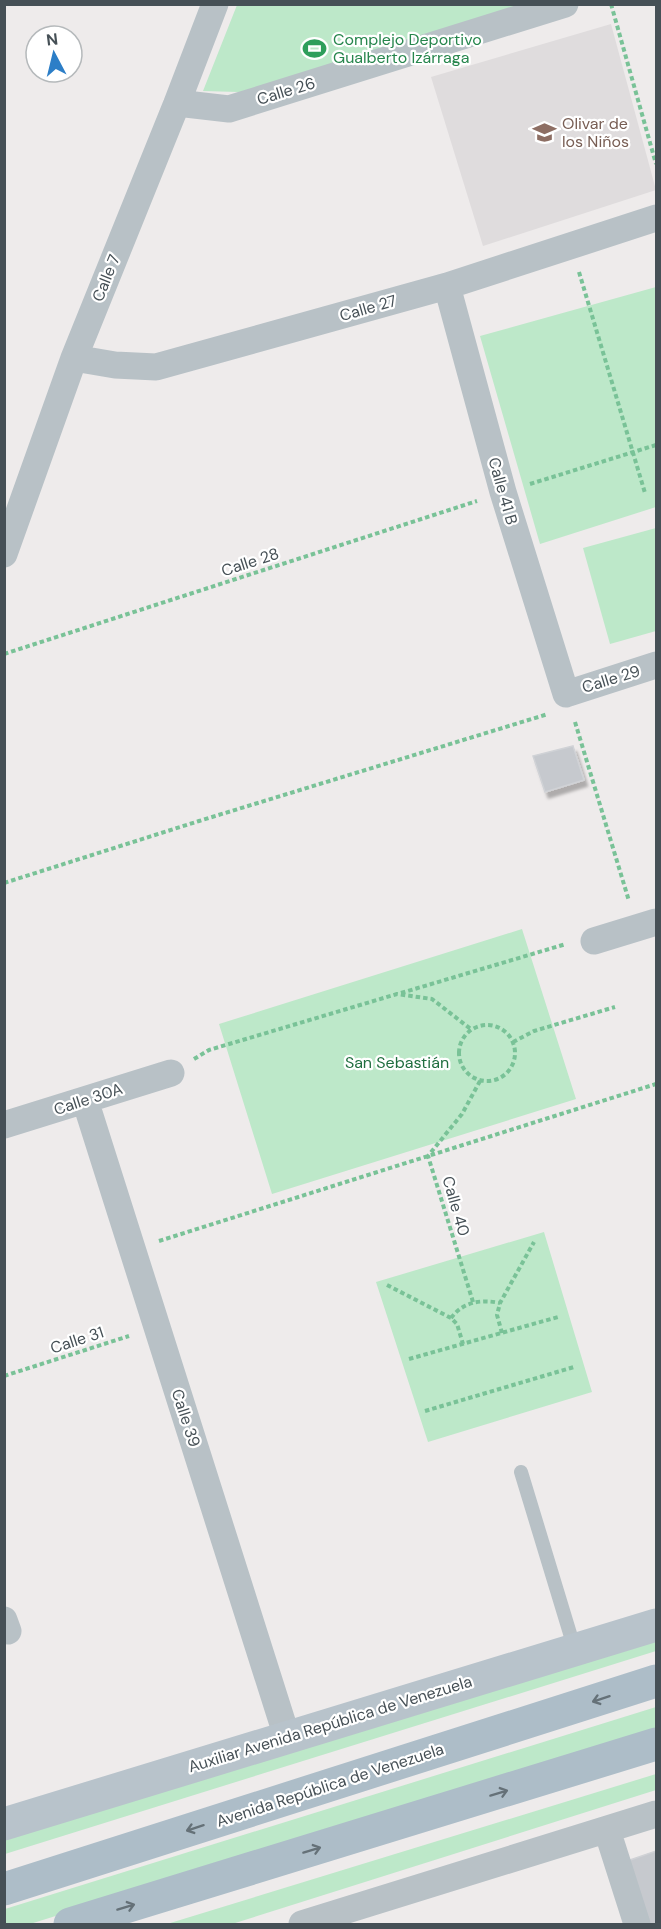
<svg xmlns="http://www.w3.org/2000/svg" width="661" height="1929" font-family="'DM Sans',sans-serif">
  <defs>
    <filter id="shadow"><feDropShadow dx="3.5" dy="6" stdDeviation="1.5" flood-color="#0004"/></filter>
  </defs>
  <rect width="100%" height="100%" fill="#eeebeb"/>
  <path fill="#dfdcdd" d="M 611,24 L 656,190 L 483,246 L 431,77 Z"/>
  <path fill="#bde8c9" d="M 237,5 L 543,5 L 270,93 L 203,91 Z
    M 656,287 L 656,507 L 540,544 L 480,336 Z
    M 656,528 L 656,631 L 610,644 L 583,548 Z
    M 522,929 L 576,1099 L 272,1194 L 219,1024 Z
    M 544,1232 L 592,1392 L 428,1442 L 376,1282 Z
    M 656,1637 L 656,1651 L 5,1854 L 5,1840 Z
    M 656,1707 L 656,1728 L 30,1924 L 5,1924 L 5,1909 Z
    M 656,1774 L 656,1790 L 232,1924 L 167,1924 Z"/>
  <path fill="#c6c9ce" stroke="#d0d2d6" stroke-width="1.5" filter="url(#shadow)" d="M 573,746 L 584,780 L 545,792 L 533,756 Z
    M 656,1851 L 656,1924 L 649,1924 L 627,1861 Z"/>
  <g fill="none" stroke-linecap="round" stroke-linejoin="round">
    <path stroke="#79c297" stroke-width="4" stroke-dasharray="4.5 3" stroke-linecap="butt" d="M 611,4 L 656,164
      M 579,272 L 645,493
      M 530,484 L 656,445
      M 4,654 L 477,501
      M 575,722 L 629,901
      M 4,883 L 199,821 L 548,714
      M 401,993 L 566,944
      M459 1053a28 28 0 1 1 56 0a28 28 0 1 1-56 0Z
      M 513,1042 L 534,1031 L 615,1007
      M 194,1059 L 209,1050 L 397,994 L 432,999 L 472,1030
      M 159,1241 L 656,1084
      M 387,1285 L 451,1318 L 457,1324 L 463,1344
      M 473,1302 L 428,1156 L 462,1114 L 480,1081
      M 451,1318 C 463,1302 480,1299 500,1303
      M 502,1333 L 497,1315 L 500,1303 L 534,1242
      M 409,1359 L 558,1317
      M 4,1376 L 129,1336
      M 425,1411 L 574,1367"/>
    <path stroke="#b8c1c6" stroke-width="14" d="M 521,1472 L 575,1650"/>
    <path stroke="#b8c1c6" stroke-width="27" d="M 177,103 L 229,109 L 565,4
      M 447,286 L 503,492 L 566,694 L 656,665
      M 74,358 L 115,365 L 156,367 L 447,286 L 656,218
      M 4,554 L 74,358 L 177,103 L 215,4
      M 594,941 L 656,922
      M 85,1100 L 287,1737
      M 4,1125 L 171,1073
      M 4,1620 L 8,1631
      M 607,1830 L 637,1924
      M 302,1924 L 656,1814"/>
    <path stroke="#b8c3cb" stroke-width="33" d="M 4,1824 L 656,1625"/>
    <path stroke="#adbdc8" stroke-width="33" d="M 4,1889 L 656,1681
      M 70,1924 L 656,1744"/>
  </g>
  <defs><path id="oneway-shaft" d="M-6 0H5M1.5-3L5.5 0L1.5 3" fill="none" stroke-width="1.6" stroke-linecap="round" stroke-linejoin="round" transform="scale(1.5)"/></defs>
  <g stroke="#657178">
    <use href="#oneway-shaft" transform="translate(601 1699) rotate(162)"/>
    <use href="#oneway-shaft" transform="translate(499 1793) rotate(-17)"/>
    <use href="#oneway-shaft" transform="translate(195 1828) rotate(162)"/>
    <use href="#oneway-shaft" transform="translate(312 1850) rotate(-17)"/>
    <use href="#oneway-shaft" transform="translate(126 1907) rotate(-17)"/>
  </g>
  <defs>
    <symbol id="stadium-bare" viewBox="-9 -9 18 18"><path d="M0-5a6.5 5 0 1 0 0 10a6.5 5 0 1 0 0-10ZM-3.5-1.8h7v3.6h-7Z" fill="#2e9e5b" stroke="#fff" stroke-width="2.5" paint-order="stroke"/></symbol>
    <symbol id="school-bare" viewBox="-9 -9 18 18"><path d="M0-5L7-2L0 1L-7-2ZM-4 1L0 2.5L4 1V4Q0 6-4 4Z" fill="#8d6e63" stroke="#fff" stroke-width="2.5" paint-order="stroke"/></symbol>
  </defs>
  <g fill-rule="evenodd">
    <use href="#stadium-bare" x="298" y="32" width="33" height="33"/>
    <use href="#school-bare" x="528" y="116" width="33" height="33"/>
  </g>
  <g text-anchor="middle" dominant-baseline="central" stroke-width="4.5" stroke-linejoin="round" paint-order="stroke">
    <g font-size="16" fill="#27864d" stroke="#fff" text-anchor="start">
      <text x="333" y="39">Complejo Deportivo<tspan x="333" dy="18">Gualberto Izárraga</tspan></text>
    </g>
    <g font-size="16" fill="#465056" stroke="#fff">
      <text transform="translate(286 91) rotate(-17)">Calle 26</text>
      <text transform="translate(106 278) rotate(-68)">Calle 7</text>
      <text transform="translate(368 308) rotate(-16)">Calle 27</text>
      <text transform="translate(503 491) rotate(74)">Calle 41 B</text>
      <text transform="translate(250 562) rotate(-18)">Calle 28</text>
      <text transform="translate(611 679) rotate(-17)">Calle 29</text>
      <text transform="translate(88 1099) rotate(-18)">Calle 30A</text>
      <text transform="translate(456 1206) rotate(74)">Calle 40</text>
      <text transform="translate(77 1340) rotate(-18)">Calle 31</text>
      <text transform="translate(186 1418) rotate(72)">Calle 39</text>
      <text transform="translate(330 1724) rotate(-17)">Auxiliar Avenida República de Venezuela</text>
      <text transform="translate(330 1785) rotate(-18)">Avenida República de Venezuela</text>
    </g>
    <g font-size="16" fill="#785e54" stroke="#fff" text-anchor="start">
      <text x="562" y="123">Olivar de<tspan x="562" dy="18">los Niños</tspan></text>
    </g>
    <g font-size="16" fill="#206e3f" stroke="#fff">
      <text x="397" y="1062">San Sebastián</text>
    </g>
  </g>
  <rect width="661" height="1929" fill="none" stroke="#465056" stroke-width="12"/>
  <g transform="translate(54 54) rotate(353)"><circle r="28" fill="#ffffff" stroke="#b5b9bb" stroke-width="1.5"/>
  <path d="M0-4.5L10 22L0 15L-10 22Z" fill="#2c7ec7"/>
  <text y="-9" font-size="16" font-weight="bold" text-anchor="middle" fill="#465056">N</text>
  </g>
</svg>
